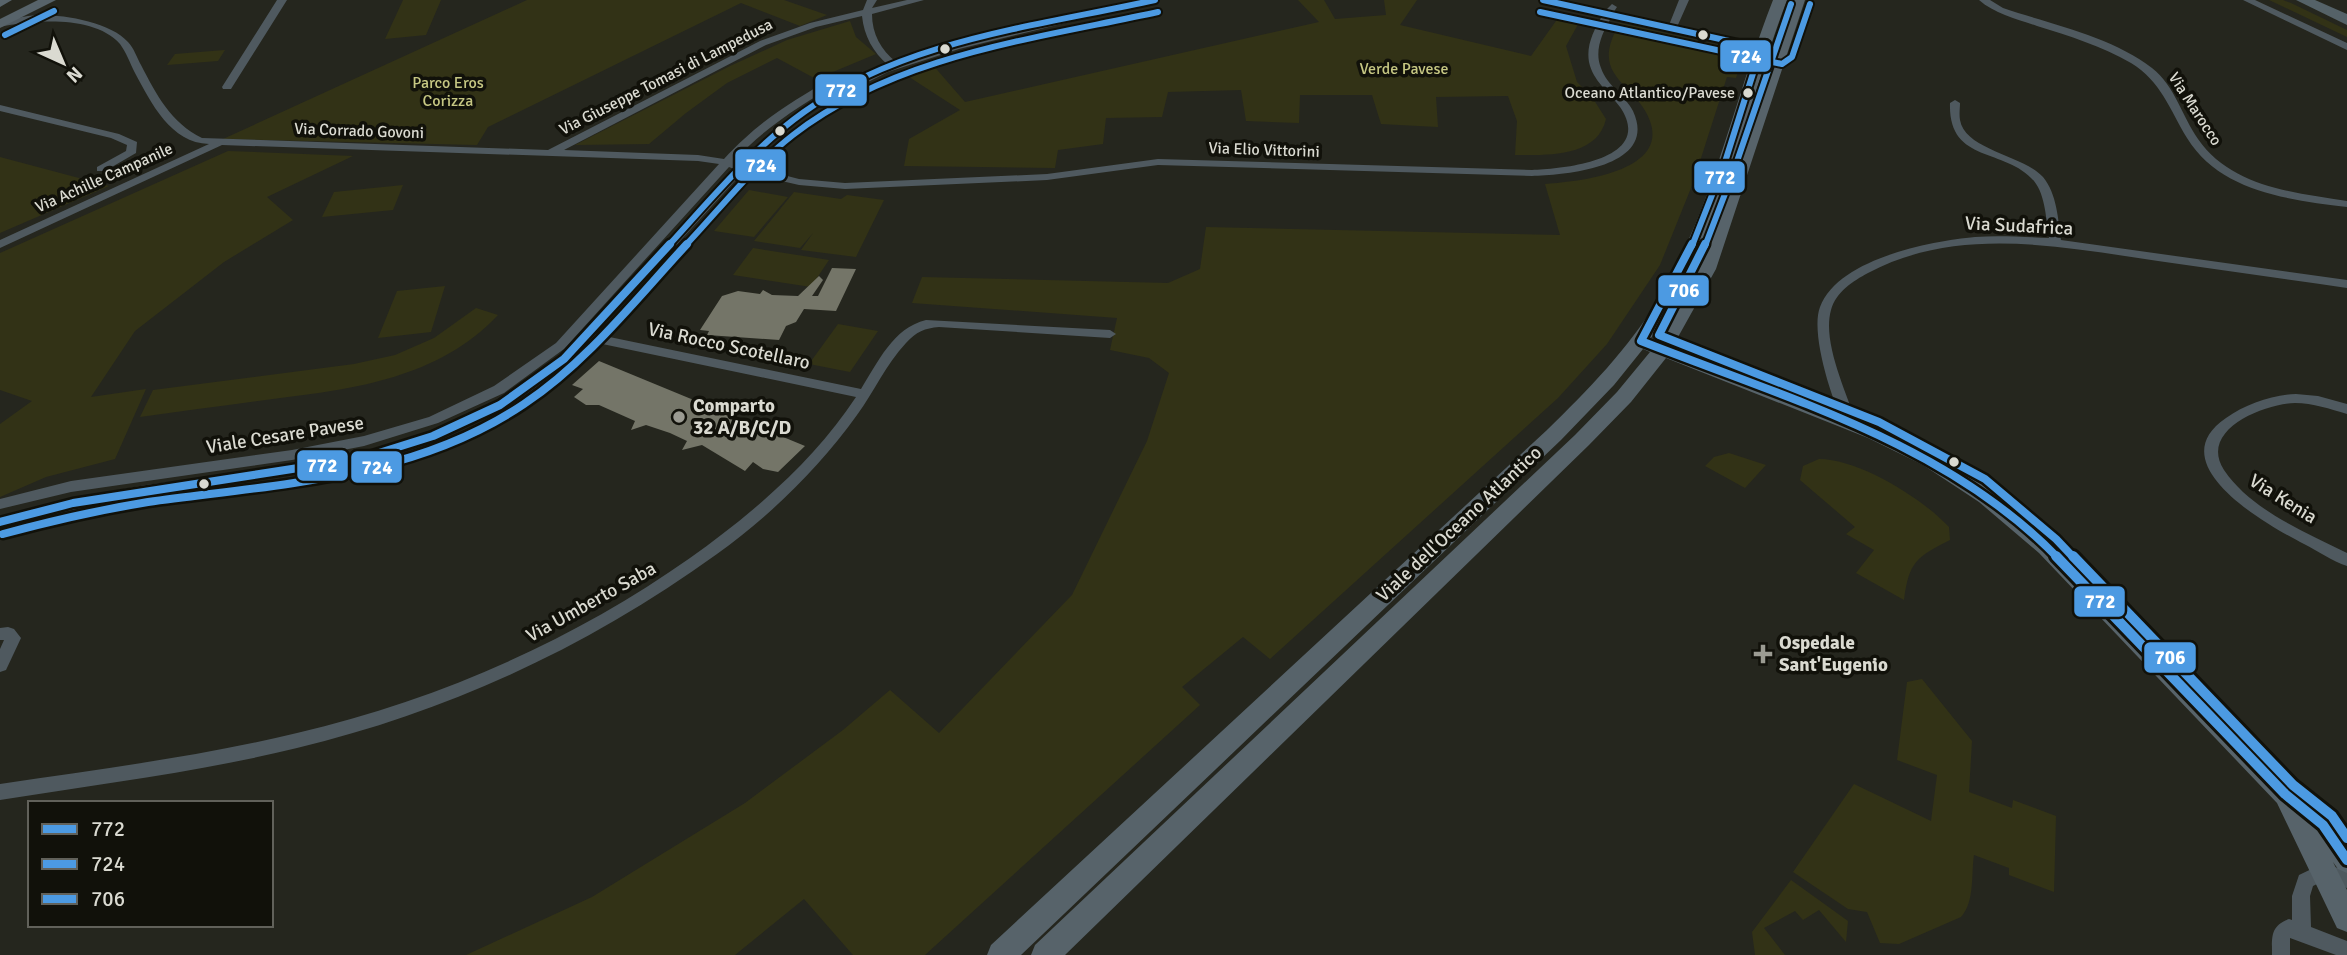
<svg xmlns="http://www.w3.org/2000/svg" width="2347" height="955" font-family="Signika,sans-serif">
  <rect width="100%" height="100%" fill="#25261e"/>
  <path fill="#323216" d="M 403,0 L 441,0 L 426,35 L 385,39 Z
    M 527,0 L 784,0 L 827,15 L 800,26 L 741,3 L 488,127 L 477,145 L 223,139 Z
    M 1298,0 L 1324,0 L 1335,19 L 1386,15 L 1384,0 L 1417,0 L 1400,25 L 1531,56 L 1561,14 L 1581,19 L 1566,46 L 1577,82 L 1592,97 L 1606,119 C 1597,158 1546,155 1515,155 L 1517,121 L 1508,96 L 1436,97 L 1438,127 L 1381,124 L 1372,95 L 1300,95 L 1299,123 L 1246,121 L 1241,90 L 1168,92 L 1162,117 L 1106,118 L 1103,144 L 1058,150 L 1055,168 L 904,166 L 909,139 L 960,110 L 903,73 L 932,64 L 965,102 L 1319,22 Z
    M 2269,0 L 2283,0 L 2291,3 L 2347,30 L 2347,37 Z
    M 850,21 L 856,37 L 876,54 L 816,79 L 777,58 L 727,83 L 686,113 L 649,144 L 575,145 L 730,66 L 787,40 Z
    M 1620,23 L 1745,51 L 1736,78 L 1727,77 L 1693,183 L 1660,265 L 1607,344 L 1558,398 L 1270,659 L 1243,637 L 1182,687 L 1200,705 L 925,955 L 853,955 L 804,899 L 735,955 L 466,955 L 592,897 L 745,803 L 843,730 L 890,690 L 939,733 L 1072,595 L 1147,441 L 1169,373 L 1149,358 L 1110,350 L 1117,318 L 912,303 L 922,277 L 1168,283 L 1200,269 L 1206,227 L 1560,235 L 1545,184 C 1575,182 1669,173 1650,121 C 1636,82 1587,78 1620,23 Z
    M 225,50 L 218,61 L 167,65 L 175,54 Z
    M 228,151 L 353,156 L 267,197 L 293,220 L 224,262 L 135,331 L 91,397 L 146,389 L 115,459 L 46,477 L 0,497 L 0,424 L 32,401 L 0,390 L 0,253 Z
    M 0,157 L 109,186 L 0,233 Z
    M 403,185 L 393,210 L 322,217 L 334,192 Z
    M 749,190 L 788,197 L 754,237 L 714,231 Z
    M 794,192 L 841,199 L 847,195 L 884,200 L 856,257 L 801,250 L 813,233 L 800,248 L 754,241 Z
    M 753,248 L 829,260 L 811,287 L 733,275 Z
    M 445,286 L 431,332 L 378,338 L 397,291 Z
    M 476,308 L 498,315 C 439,378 354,389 273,399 C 228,405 184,411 140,417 L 153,390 L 354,364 L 395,355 L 434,338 Z
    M 838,324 L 878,331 L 850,372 L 809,364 Z
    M 1729,453 L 1766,465 L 1745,488 L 1705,466 L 1714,457 Z
    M 1819,459 C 1859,459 1922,498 1949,527 L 1950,540 C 1917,557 1909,561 1904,600 L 1856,573 L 1874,550 L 1846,534 L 1855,527 L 1800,480 L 1803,466 Z
    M 1922,679 L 1972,741 L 1969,792 L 2012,808 L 2013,800 L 2056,816 L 2054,892 L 2009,875 L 2009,868 L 1974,855 C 1971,874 1975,902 1961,917 L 1899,944 L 1880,943 L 1867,912 L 1848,909 L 1793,872 L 1854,784 L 1931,821 L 1937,775 L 1897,760 L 1907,682 Z
    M 1791,880 L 1848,921 L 1846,942 L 1819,910 L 1803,920 L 1795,911 L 1764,928 L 1785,955 L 1755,955 L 1752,932 Z"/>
  <path fill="#747568" d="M 832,268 L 856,269 L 836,311 L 804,309 L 796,322 L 786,326 L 779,340 L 707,335 L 709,331 L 700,330 L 722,296 L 738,291 L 760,294 L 763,290 L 772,295 L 798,296 L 819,276 L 823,280 L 812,296 L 818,296 Z
    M 599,361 L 805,446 L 778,472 L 763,469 L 753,462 L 745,471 L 702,445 L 682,450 L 687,441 L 670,433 L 646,425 L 631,430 L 635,421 L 599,405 L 586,405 L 574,397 L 583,389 L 572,385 Z"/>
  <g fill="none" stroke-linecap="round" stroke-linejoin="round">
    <path fill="#4f595f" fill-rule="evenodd" d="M 277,0 L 287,0 L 231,89 L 223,89 L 222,87 Z
      M 867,0 L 877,0 L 872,8 L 907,0 L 924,0 L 872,14 C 872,34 881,50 896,62 L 989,35 L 1143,0 L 1160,0 L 959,49 L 888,72 L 822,105 L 791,126 L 748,166 L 799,179 L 845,183 L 1047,174 L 1158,159 L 1532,170 C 1564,169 1656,160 1620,107 C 1609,92 1593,81 1589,62 C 1586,45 1594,30 1602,16 L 1538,0 L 1556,0 L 1605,11 L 1612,4 L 1617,7 L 1613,13 L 1669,25 L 1679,0 L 1689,0 L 1677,27 L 1786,52 L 1781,55 L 1611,18 C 1602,33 1594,51 1601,68 C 1607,86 1625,95 1633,111 C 1659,167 1567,175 1532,176 L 1158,165 L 1047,180 L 845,189 L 799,185 L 743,172 L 595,334 L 861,389 C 878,362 893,328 926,320 L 1110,330 L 1116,334 L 1110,338 L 939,327 C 925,328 916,332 906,343 C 886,364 874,392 857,415 C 819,468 770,516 717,554 C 590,646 450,711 297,748 C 200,772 99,784 0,800 L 0,784 C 99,769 199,757 297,733 C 438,700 572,641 690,558 C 752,514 814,461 856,397 L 588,341 C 474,465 302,472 146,496 C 96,504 48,515 0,527 L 0,517 L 73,498 L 146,485 L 292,466 L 363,453 L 428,433 L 495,402 L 559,356 L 734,169 L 729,167 L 564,349 L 504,393 L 438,423 L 364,446 L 292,460 L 71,492 L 0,509 L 0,499 L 71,481 L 292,450 L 364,436 L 429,417 L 494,386 L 556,343 L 719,164 L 698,161 L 222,145 L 0,248 L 0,240 L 209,144 C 171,143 151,103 135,73 C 130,63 126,52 120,44 C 94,15 34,20 0,27 L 0,21 C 12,19 25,16 37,15 C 62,14 111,22 128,42 C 134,48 137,58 141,65 C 156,94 171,123 202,138 L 548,150 L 760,41 L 810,23 L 863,10 ZM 862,16 C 864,36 873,52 888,65 C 831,86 780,119 739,163 L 734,161 C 765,127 801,105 842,81 L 842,77 L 834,77 C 791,102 759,121 724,159 L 698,155 L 564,150 L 766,45 L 816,27 Z
      M 1979,0 L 1990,0 L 2003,8 C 2050,24 2113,37 2152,68 C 2175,86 2182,116 2198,139 C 2231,187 2295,193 2347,201 L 2347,207 C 2290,200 2220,192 2187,138 C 2170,110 2161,81 2131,63 C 2102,46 2069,36 2037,26 C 2017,19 1995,14 1979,0 Z
      M 2243,0 L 2255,0 L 2347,43 L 2347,50 Z
      M 1955,100 L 1960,103 C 1960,108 1959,114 1960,120 C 1965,150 2023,155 2043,177 C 2057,194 2058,219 2061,240 L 2347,280 L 2347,288 C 2284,279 2221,270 2158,261 C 2062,247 1958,225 1868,273 C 1853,281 1836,292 1831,310 C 1822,342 1846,391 1856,422 L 1849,427 L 1844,425 C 1832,400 1810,333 1820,307 C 1838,259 1930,241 1975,237 C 1999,235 2025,237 2049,238 C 2046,221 2046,196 2034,181 C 2004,147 1948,164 1950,103 Z
      M 0,105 L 119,134 L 137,142 L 136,153 L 105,171 L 97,171 L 97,167 L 126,151 L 127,145 L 111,138 L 0,111 Z
      M 2296,394 L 2318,396 L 2347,404 L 2347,414 C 2330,409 2313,403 2295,403 C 2264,404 2198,430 2224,470 C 2252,511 2304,531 2347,553 L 2347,566 C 2332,561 2318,551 2304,544 C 2267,525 2158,464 2226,418 C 2246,404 2272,395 2296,394 Z
      M 8,627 L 14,629 L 21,638 L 6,670 L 0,672 L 0,649 L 4,640 L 0,640 L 0,628 Z
      M 2322,864 L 2347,870 L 2347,888 L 2323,881 L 2313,886 L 2310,896 L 2311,927 L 2347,941 L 2347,955 L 2336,955 L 2290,938 L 2290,955 L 2272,955 C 2272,937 2270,926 2289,919 L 2292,920 L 2292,896 L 2299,875 Z"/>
    <path fill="#57636a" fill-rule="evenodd" d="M 0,0 L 12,0 L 0,7 Z
      M 38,0 L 56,0 L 0,28 L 0,19 Z
      M 1773,0 L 1787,0 C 1744,114 1722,236 1651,338 L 1658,341 L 1698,269 L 1791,0 L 1805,0 L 1716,269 L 1673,346 L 1882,428 L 1937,455 L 1995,490 L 2055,541 L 2294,786 L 2332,816 L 2347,838 L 2347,873 L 2338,869 L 2333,862 L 2347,890 L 2347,932 L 2337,928 L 2277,803 L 2039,553 L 1979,502 L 1923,465 L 1868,438 L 1666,358 L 1631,402 L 1589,445 L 1065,955 L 1031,955 L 1035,945 L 1575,435 L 1617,392 L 1650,352 L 1643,349 L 1614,385 L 1561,440 L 1021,955 L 987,955 L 991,945 L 1547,430 C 1588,390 1628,349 1658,300 C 1713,208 1734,99 1773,0 Z"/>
    <path fill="#556268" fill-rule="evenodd" d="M 2296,0 L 2315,0 L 2347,14 L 2347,25 Z"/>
    <defs>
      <path id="bus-1-far2" d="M 1543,0 L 1761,48 L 1725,162 L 1692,246
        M 668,246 C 711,199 752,149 804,112 C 904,40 1038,26 1155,0"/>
      <path id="bus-1-far1" d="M 1692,244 L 1641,341 C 1786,398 1947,443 2058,558
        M 0,522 L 73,503 L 363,458 L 433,436 L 500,405 L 564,359 L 670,244"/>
      <path id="bus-1" d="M 2056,556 L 2285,794 L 2323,825 L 2347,860"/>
      <path id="bus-2-far1" d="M 1540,12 L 1782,64 L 1792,57 L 1810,4
        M 5,35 L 54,11
        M 685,246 C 720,209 753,166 793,135 C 896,55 1034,39 1158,12"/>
      <path id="bus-2" d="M 3,534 C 51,521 99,510 148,502 C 277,484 413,479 524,404 C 587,362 636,299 687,244"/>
      <path id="bus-3-far2" d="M 1705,246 L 1733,173 L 1791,4"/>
      <path id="bus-3-far1" d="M 1705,244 L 1659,335 L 1879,422 L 1985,479 L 2056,539 L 2074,558"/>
      <path id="bus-3" d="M 2073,556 L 2293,785 L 2332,816 L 2347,838"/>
    </defs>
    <use href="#bus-1-far2" stroke="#11110a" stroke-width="10"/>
    <use href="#bus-1-far1" stroke="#11110a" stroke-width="13"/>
    <use href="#bus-1" stroke="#11110a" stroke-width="16"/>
    <use href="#bus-2-far1" stroke="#11110a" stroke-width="10"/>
    <use href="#bus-2" stroke="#11110a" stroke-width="13"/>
    <use href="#bus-3-far2" stroke="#11110a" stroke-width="10"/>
    <use href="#bus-3-far1" stroke="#11110a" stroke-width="13"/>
    <use href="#bus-3" stroke="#11110a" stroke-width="16"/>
    <use href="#bus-1-far2" stroke="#4c9ae2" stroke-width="6"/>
    <use href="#bus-1-far1" stroke="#4c9ae2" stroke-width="8"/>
    <use href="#bus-1" stroke="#4c9ae2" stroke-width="10"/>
    <use href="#bus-2-far1" stroke="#4c9ae2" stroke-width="6"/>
    <use href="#bus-2" stroke="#4c9ae2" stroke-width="8"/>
    <use href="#bus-3-far2" stroke="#4c9ae2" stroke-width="6"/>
    <use href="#bus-3-far1" stroke="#4c9ae2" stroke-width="8"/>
    <use href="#bus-3" stroke="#4c9ae2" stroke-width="10"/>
  </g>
  <g fill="#dadad1" stroke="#11110a" stroke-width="2.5">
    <circle cx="1703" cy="35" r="6"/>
    <circle cx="945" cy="49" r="6"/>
    <circle cx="1748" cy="93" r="6"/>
    <circle cx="780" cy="131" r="6"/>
    <circle cx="1954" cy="462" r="6"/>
    <circle cx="204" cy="484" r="6"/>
  </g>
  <g fill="#9b9b92" stroke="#11110a" stroke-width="2.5">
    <circle cx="679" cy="417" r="7"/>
    <path d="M1759.5 643.5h7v7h7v7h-7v7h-7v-7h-7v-7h7z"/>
  </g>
  <g text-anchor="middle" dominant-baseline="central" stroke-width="7" stroke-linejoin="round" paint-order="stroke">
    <g font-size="16" fill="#c6c783" stroke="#11110a">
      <text x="1404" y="69">Verde Pavese</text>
      <text x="448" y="83">Parco Eros<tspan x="448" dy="18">Corizza</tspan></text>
    </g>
    <g font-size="16" fill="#dadad1" stroke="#11110a">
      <text transform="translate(666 77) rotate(-27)">Via Giuseppe Tomasi di Lampedusa</text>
      <text transform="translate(2195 109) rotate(57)">Via Marocco</text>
      <text transform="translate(359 131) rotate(2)">Via Corrado Govoni</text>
      <text transform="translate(1264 150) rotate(2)">Via Elio Vittorini</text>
      <text transform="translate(104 178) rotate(-24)">Via Achille Campanile</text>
    </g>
    <g font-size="16" fill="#dadad1" stroke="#11110a" text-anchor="end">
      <text x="1735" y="93">Oceano Atlantico/Pavese</text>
    </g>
    <g font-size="19" fill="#dadad1" stroke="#11110a">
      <text transform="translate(2019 226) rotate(3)">Via Sudafrica</text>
      <text transform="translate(729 346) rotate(12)">Via Rocco Scotellaro</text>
      <text transform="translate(285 435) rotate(-9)">Viale Cesare Pavese</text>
      <text transform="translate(2283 499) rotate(32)">Via Kenia</text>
      <text transform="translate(1459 524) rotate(-43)">Viale dell'Oceano Atlantico</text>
      <text transform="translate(591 602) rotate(-29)">Via Umberto Saba</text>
    </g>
    <g font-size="19" font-weight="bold" fill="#dadad1" stroke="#11110a" text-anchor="start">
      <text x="693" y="406">Comparto<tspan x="693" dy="22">32 A/B/C/D</tspan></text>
      <text x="1779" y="643">Ospedale<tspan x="1779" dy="22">Sant'Eugenio</tspan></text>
    </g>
  </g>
  <g stroke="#11110a" stroke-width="2.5">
    <rect x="1719" y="39" width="53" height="34" rx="7" fill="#4c9ae2"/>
    <rect x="814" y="73" width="54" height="34" rx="7" fill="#4c9ae2"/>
    <rect x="734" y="148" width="53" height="34" rx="7" fill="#4c9ae2"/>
    <rect x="1693" y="160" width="53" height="34" rx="7" fill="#4c9ae2"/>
    <rect x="1657" y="274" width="53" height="33" rx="7" fill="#4c9ae2"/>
    <rect x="296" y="449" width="53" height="33" rx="7" fill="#4c9ae2"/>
    <rect x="350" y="450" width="53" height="34" rx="7" fill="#4c9ae2"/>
    <rect x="2073" y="585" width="53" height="33" rx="7" fill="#4c9ae2"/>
    <rect x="2143" y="641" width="54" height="33" rx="7" fill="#4c9ae2"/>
  </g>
  <g font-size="19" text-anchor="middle" font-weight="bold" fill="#fff">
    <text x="1746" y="63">724</text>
    <text x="841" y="97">772</text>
    <text x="761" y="172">724</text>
    <text x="1720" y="184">772</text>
    <text x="1684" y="297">706</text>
    <text x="322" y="472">772</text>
    <text x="377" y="474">724</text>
    <text x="2100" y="608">772</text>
    <text x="2170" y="664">706</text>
  </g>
  <rect x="28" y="801" width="245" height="126" fill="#11110a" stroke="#61615a" stroke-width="2"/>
  <rect x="42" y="824" width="35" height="10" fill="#4c9ae2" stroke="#61615a" stroke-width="2"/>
  <text x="91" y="836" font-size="21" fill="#dadad1">772</text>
  <rect x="42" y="859" width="35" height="10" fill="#4c9ae2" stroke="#61615a" stroke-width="2"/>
  <text x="91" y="871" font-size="21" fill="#dadad1">724</text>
  <rect x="42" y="894" width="35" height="10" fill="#4c9ae2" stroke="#61615a" stroke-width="2"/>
  <text x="91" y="906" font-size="21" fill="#dadad1">706</text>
  <g transform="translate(63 63) rotate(136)" stroke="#11110a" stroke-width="5" paint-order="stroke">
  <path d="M0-5L12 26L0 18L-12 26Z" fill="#dadad1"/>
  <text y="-10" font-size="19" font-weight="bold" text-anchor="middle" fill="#dadad1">N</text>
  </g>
</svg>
